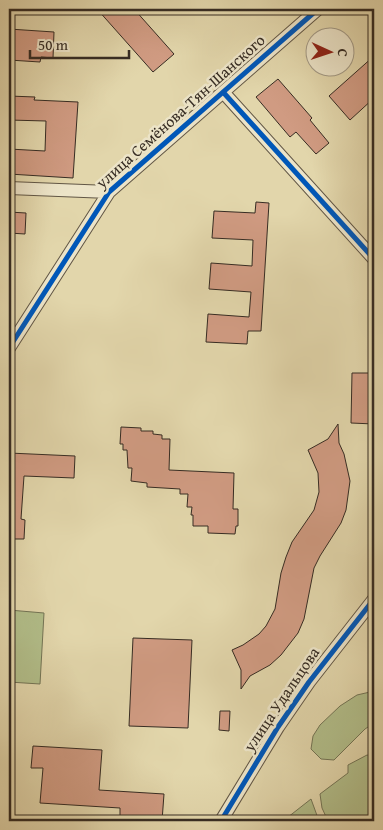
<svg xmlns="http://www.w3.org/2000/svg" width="383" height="830" font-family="'Gentium Book Plus',serif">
  <rect width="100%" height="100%" fill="#e2d6ab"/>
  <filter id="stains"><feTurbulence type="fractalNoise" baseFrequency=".004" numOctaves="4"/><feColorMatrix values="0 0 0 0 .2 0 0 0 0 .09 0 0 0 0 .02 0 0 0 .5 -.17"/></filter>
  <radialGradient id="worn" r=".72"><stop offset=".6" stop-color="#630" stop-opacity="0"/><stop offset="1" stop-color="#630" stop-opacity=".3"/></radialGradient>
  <path fill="#b2be8a" stroke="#747556" d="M 9,610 L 44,613 L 40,684 L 9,682 Z
    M 370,692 L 374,696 L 374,723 L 365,729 L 334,760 L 321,759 L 311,749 L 313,736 L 320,725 L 340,706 L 357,695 Z
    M 367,755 L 374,756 L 374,821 L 328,821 L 322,808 L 320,794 L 348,773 L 348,765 Z
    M 311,799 L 319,821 L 283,821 Z"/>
  <path fill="#d09b82" stroke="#362c23" d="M 97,9 L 134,9 L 174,54 L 153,72 Z
    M 9,29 L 54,32 L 53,58 L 41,57 L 40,62 L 9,60 Z
    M 374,56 L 374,98 L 350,120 L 329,96 Z
    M 278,79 L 312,118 L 310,120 L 329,143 L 316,154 L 296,132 L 290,137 L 256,97 Z
    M 9,96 L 35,97 L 34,100 L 78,102 L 73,178 L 9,174 L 9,149 L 45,151 L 46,121 L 9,120 Z
    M 256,202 L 269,203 L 261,331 L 248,331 L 247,344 L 206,342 L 208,314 L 249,317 L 251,292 L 209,289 L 211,263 L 252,266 L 253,240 L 212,238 L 214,211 L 255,213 Z
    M 9,212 L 26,213 L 25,234 L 9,233 Z
    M 352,373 L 374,373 L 374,424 L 351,423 Z
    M 338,424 L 339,443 L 344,454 L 350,481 L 346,510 L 341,523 L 320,556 L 314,568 L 304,619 L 298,633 L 281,655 L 270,665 L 250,676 L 241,689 L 241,670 L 232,650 L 243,645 L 259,634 L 266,626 L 275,609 L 281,573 L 286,557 L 292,542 L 314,510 L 319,492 L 318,473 L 308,450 L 328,439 Z
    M 121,427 L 141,428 L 141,431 L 153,431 L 153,434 L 162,435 L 162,439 L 170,439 L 169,470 L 234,473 L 233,509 L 238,509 L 238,526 L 236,526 L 235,534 L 208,533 L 208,526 L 193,526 L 193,515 L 191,515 L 192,507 L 187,507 L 188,494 L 180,494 L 180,489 L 147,487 L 147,483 L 131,481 L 132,468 L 128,468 L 127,450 L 123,450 L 123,444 L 120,444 Z
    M 9,453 L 75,456 L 74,478 L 24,476 L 21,519 L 25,520 L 24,539 L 9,539 Z
    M 133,638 L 192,640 L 188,728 L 129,726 Z
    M 220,711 L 230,711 L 229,731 L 219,730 Z
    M 33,746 L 102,750 L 99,790 L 164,794 L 162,821 L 120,821 L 120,808 L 40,803 L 43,768 L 31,768 Z"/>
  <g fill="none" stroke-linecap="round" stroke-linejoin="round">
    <defs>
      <path id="minor" d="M 223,92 L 374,259
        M 9,188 L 109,192
        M 9,348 L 109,192 L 318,9
        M 221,821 L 278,727 L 309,682 L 374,599"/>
    </defs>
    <use href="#minor" stroke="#615645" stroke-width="14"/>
    <use href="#minor" stroke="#ece4c8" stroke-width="12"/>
    <defs>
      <path id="cycleway" d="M 223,92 L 374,259
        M 9,348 L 109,192 L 318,9
        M 221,821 L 278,727 L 309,682 L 374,599"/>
    </defs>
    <use href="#cycleway" stroke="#ece4c8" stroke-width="8"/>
    <use href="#cycleway" stroke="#0057b8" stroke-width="5"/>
  </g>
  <g text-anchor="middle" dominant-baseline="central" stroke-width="5" stroke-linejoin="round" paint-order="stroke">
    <g font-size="16" fill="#362c23" stroke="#ece4c8">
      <text transform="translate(180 111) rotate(-42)">улица Семёнова-Тян-Шанского</text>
      <text transform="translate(281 699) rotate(-56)">улица Удальцова</text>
    </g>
  </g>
  <rect width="383" height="830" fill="none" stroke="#e2d6ab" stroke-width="30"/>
  <rect x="10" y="10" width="363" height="810" fill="none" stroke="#362c23" stroke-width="2.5"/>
  <rect x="15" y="15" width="353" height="800" fill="none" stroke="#362c23"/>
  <g transform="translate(330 52) rotate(93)"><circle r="24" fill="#ece4c8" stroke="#a39a86"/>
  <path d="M0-4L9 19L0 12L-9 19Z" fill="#8f2418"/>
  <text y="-8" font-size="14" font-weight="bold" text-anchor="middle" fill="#362c23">С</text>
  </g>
  <path d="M30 50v8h99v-8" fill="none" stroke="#362c23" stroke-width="2.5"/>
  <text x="38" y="50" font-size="15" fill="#362c23" stroke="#ece4c8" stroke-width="4" paint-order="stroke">50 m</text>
  <rect width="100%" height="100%" filter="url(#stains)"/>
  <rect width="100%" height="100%" fill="url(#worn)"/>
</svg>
